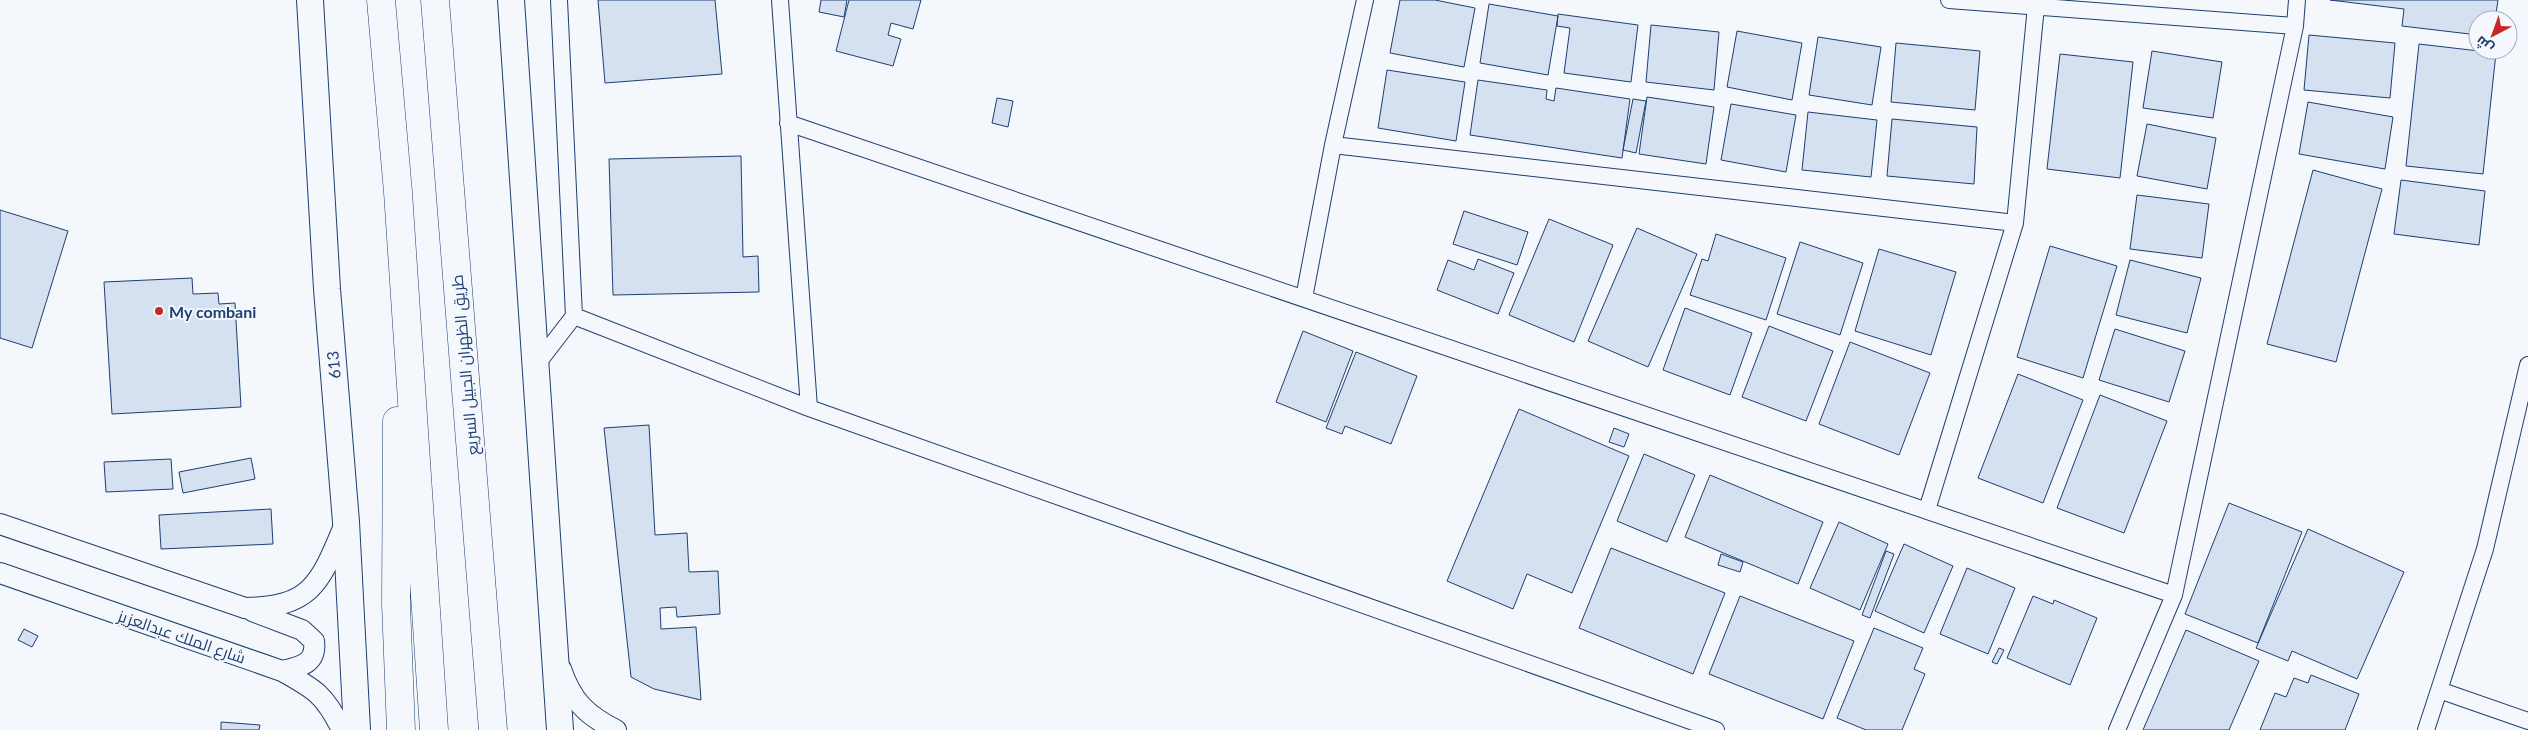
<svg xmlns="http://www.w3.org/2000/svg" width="2528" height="730" font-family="Lato,Cairo,sans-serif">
  <rect width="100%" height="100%" fill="#f4f7fb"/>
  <path fill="#d5e0f0" stroke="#1d3f73" d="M 598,0 L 715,0 L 722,74 L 605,83 Z
    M 821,0 L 847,0 L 844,17 L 819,12 Z
    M 849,0 L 921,0 L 913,29 L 891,23 L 888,35 L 901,39 L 893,66 L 836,51 Z
    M 1400,0 L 1435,0 L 1475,8 L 1464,67 L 1390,53 Z
    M 2330,0 L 2498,0 L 2495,20 L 2478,20 L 2478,35 L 2402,26 L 2404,9 Z
    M 1489,4 L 1558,16 L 1548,75 L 1480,63 Z
    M 1558,14 L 1638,25 L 1631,82 L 1564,73 L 1570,28 L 1557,26 Z
    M 1651,25 L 1719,32 L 1714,90 L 1646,82 Z
    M 1737,31 L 1802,43 L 1792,100 L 1727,87 Z
    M 2309,35 L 2395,43 L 2390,98 L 2304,90 Z
    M 1818,37 L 1881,47 L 1872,105 L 1809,95 Z
    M 1896,43 L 1980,51 L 1975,110 L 1891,102 Z
    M 2419,44 L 2496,53 L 2483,174 L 2406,166 Z
    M 2152,51 L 2222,62 L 2213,118 L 2143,108 Z
    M 2060,54 L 2133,62 L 2120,178 L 2047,169 Z
    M 1387,70 L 1465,82 L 1456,141 L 1378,128 Z
    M 1478,80 L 1547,90 L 1546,99 L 1554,101 L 1556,88 L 1630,99 L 1622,158 L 1470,135 Z
    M 1647,97 L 1714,107 L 1706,164 L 1639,154 Z
    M 997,98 L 1013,101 L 1008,127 L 992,123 Z
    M 1633,99 L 1646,101 L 1636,153 L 1623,150 Z
    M 2308,102 L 2393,117 L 2385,169 L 2299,154 Z
    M 1731,104 L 1796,115 L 1786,172 L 1721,160 Z
    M 1808,112 L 1877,120 L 1871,177 L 1802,170 Z
    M 1892,119 L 1977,127 L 1974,184 L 1887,176 Z
    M 2147,124 L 2216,138 L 2207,189 L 2137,176 Z
    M 741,156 L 743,257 L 758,256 L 759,292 L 613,295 L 609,159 Z
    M 2313,170 L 2382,189 L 2336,362 L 2267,344 Z
    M 2401,180 L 2485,191 L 2479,245 L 2394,234 Z
    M 2137,195 L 2209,204 L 2202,258 L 2130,249 Z
    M 0,210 L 68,231 L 32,348 L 0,338 Z
    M 1464,211 L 1528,232 L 1517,265 L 1453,244 Z
    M 1549,219 L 1613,245 L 1574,342 L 1509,315 Z
    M 1637,228 L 1697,254 L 1648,367 L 1588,341 Z
    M 1716,234 L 1786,258 L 1766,320 L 1690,295 L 1702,259 L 1708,261 Z
    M 1800,242 L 1863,263 L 1840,335 L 1777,314 Z
    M 2050,246 L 2117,266 L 2083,378 L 2017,357 Z
    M 1879,249 L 1956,272 L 1931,355 L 1855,331 Z
    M 1478,259 L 1514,273 L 1498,314 L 1437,290 L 1448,260 L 1474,270 Z
    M 2130,260 L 2201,278 L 2187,333 L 2116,315 Z
    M 192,278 L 193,294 L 218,293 L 219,304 L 235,303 L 241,407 L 112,414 L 104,282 Z
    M 1685,308 L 1752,333 L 1730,395 L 1663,370 Z
    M 1769,326 L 1833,351 L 1806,421 L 1742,397 Z
    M 2115,329 L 2185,351 L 2169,402 L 2099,380 Z
    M 1303,331 L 1353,351 L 1326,422 L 1276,402 Z
    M 1850,342 L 1930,373 L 1899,455 L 1819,424 Z
    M 1356,352 L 1417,376 L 1391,444 L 1345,426 L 1342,434 L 1326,428 Z
    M 2018,374 L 2083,400 L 2043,503 L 1978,478 Z
    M 2100,395 L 2167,421 L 2124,533 L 2057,508 Z
    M 1519,409 L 1629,456 L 1572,593 L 1527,574 L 1513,609 L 1447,581 Z
    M 649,425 L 655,535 L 687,533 L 689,572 L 718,571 L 720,614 L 677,617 L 676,607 L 660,608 L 661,629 L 696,627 L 701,700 L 654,689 L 631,677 L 604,428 Z
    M 1614,428 L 1629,434 L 1624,447 L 1609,442 Z
    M 1644,454 L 1695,475 L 1667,542 L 1617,521 Z
    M 251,458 L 255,479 L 183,493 L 179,472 Z
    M 171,459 L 173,489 L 106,492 L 104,462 Z
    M 1710,475 L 1823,522 L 1798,584 L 1685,537 Z
    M 2229,503 L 2302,532 L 2258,643 L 2185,614 Z
    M 271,509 L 273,544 L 161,549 L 159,515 Z
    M 1839,522 L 1888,544 L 1860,610 L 1810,588 Z
    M 2308,529 L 2404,572 L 2357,679 L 2292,651 L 2288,661 L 2256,648 Z
    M 1904,544 L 1953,566 L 1924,633 L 1875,611 Z
    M 1611,548 L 1725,593 L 1693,674 L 1579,628 Z
    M 1886,551 L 1894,554 L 1870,618 L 1862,615 Z
    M 1721,554 L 1743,562 L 1740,572 L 1718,565 Z
    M 1967,568 L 2015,588 L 1988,654 L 1940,634 Z
    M 1740,596 L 1854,641 L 1823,719 L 1709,674 Z
    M 2033,596 L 2053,604 L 2054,600 L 2097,618 L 2070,685 L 2007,658 Z
    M 1874,628 L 1923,648 L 1914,669 L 1925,674 L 1902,730 L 1866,730 L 1837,718 Z
    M 24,629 L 38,636 L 32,647 L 18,640 Z
    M 2186,630 L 2259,661 L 2229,730 L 2143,730 Z
    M 1999,648 L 2004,650 L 1997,664 L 1992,662 Z
    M 2311,675 L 2359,694 L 2345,730 L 2260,730 L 2275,693 L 2286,697 L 2294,678 L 2308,683 Z
    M 221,722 L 260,725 L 259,730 L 221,730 Z"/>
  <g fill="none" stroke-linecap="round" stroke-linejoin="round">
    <defs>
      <path id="minor" d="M 559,0 L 574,316 L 809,408 L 1716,730
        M 780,0 L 809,408
        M 1949,0 L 2295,26
        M 788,123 L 2174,595
        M 1333,145 L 2015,223
        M 1304,298 L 1333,145 L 1365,0
        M 537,364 L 574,316
        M 1927,510 L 2015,223 L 2036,6
        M 2439,690 L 2528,721
        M 2117,730 L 2174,595 L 2295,26 L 2297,0
        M 2426,730 L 2485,549 L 2528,365"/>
      <path id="tertiary" d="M 0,524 L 245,608 C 312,607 320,583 344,526
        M 0,573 L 282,671 C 315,689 325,695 342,730
        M 252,611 L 302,630 L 314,641 C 317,664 300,667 282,671
        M 561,669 C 572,701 586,715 616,730"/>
      <path id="primary" d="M 310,0 L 327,289 L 346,522 L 357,730
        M 511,0 L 560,730"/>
      <path id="motorway" d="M 381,0 L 398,192 L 434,730
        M 435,0 L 493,730
        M 397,421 L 396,604 L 401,730"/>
    </defs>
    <use href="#minor" stroke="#1d3f73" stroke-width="18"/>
    <use href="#tertiary" stroke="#1d3f73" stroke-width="22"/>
    <use href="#primary" stroke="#1d3f73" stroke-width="28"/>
    <use href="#motorway" stroke="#1d3f73" stroke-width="29"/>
    <use href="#minor" stroke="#f4f7fb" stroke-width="16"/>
    <use href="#tertiary" stroke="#f4f7fb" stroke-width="20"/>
    <use href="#primary" stroke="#f4f7fb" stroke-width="26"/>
    <use href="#motorway" stroke="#f4f7fb" stroke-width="28"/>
  </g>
  <circle fill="#c62828" stroke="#f4f7fb" stroke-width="2" cx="159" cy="311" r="5"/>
  <g text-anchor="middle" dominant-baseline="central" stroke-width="4" stroke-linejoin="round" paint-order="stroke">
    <g font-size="16" font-weight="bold" fill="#1d3f73" stroke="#f4f7fb" text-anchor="start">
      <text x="169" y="311">My combani</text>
    </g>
    <g font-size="16" fill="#1d3f73" stroke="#f4f7fb">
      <text transform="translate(333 365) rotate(-95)">613</text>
      <text transform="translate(464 365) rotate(-95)">طريق الظهران الجبيل السريع</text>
      <text transform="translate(182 636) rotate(19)">شارع الملك عبدالعزيز</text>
    </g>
  </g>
  <g transform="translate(2493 35) rotate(221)"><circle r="24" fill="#f4f7fb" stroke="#9eadc5"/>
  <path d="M0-4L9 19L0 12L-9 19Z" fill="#c62828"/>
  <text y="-8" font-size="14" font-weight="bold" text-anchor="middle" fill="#1d3f73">ش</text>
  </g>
</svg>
